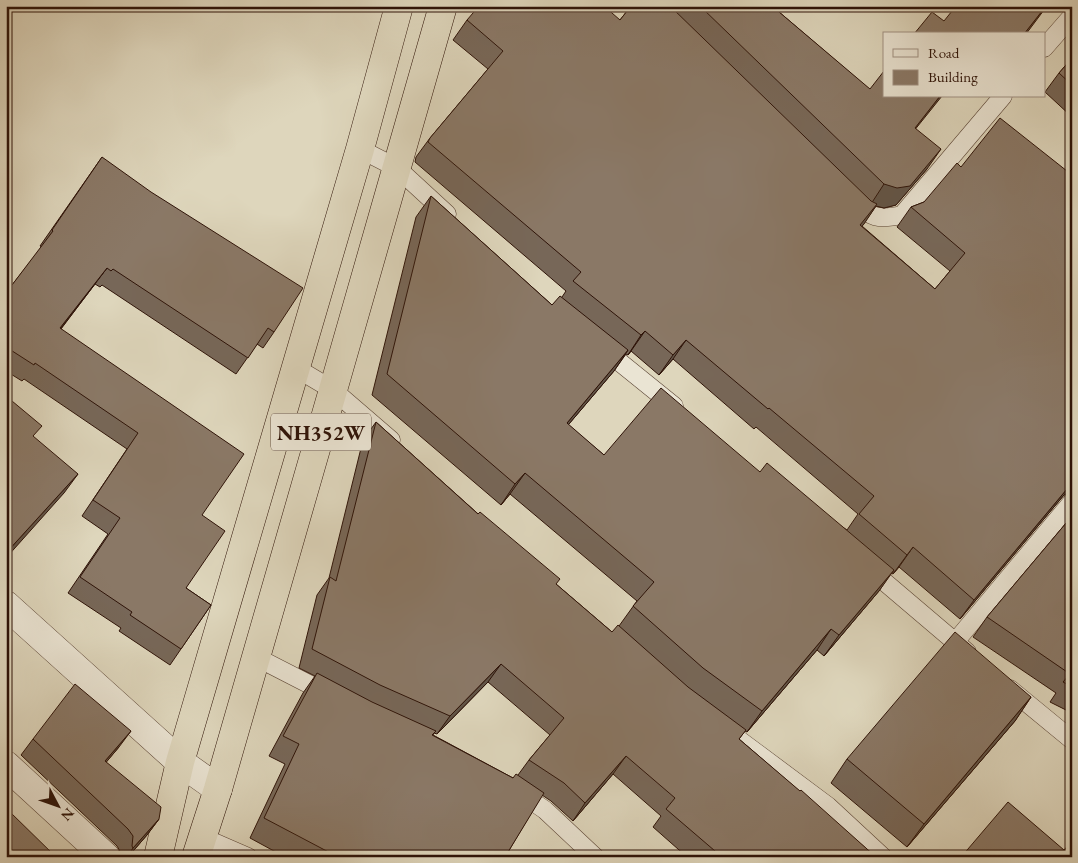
<svg xmlns="http://www.w3.org/2000/svg" width="1078" height="863" font-family="'EB Garamond',serif">
  <rect width="100%" height="100%" fill="#ded6bc"/>
  <filter id="stains"><feTurbulence type="fractalNoise" baseFrequency=".004" numOctaves="4"/><feColorMatrix values="0 0 0 0 .2 0 0 0 0 .09 0 0 0 0 .02 0 0 0 .5 -.17"/></filter>
  <radialGradient id="worn" r=".72"><stop offset=".6" stop-color="#630" stop-opacity="0"/><stop offset="1" stop-color="#630" stop-opacity=".3"/></radialGradient>
  <g fill="none" stroke-linecap="round" stroke-linejoin="round">
    <defs>
      <path id="service" d="M 1044,48 L 1072,16
        M 360,149 L 397,168 L 447,214
        M 853,201 C 871,218 878,220 902,215 L 1003,96
        M 601,347 L 674,406
        M 296,368 L 333,390 L 391,440
        M 867,567 L 967,652
        M 955,642 L 1072,502
        M 256,657 L 330,695
        M 1010,689 L 1072,740
        M 726,730 L 828,806 L 883,857
        M 517,791 L 545,810 L 595,857
        M 202,837 L 248,857"/>
      <path id="minor" d="M 6,605 L 180,762 L 218,789
        M 6,765 L 106,857"/>
      <path id="trunk" d="M 158,857 L 180,762 L 360,149 L 399,6
        M 196,857 L 218,789 L 333,390 L 443,6"/>
    </defs>
    <use href="#service" stroke="#5a4435" stroke-width="19"/>
    <use href="#minor" stroke="#5a4435" stroke-width="29"/>
    <use href="#trunk" stroke="#2e1308" stroke-width="29"/>
    <use href="#service" stroke="#eae4d3" stroke-width="18"/>
    <use href="#minor" stroke="#eae4d3" stroke-width="28"/>
    <use href="#trunk" stroke="#ded6bc" stroke-width="28"/>
  </g>
  <path fill="#776758" stroke="#2e1308" fill-rule="evenodd" d="M 631,6 L 772,6 L 916,129 L 927,169 L 896,205 L 884,208 L 876,206 L 862,226 L 935,289 L 950,271 L 897,227 L 911,207 L 924,202 L 961,167 L 1072,175 L 1072,492 L 1069,492 L 1064,495 L 960,619 L 899,567 L 893,574 L 891,573 L 879,591 L 824,656 L 817,650 L 747,732 L 745,731 L 739,739 L 876,857 L 687,857 L 653,827 L 661,816 L 613,774 L 573,821 L 551,801 L 542,795 L 505,857 L 285,857 L 250,838 L 285,764 L 269,756 L 303,693 L 315,676 L 299,668 L 317,595 L 329,578 L 363,440 L 376,422 L 556,584 L 612,632 L 619,626 L 637,601 L 510,494 L 501,505 L 372,395 L 416,217 L 431,196 L 552,305 L 562,297 L 566,291 L 415,162 L 416,157 L 430,138 L 488,69 L 453,40 L 467,20 L 620,20 ZM 631,351 L 659,375 L 673,359 L 754,429 L 756,427 L 858,514 L 847,530 L 760,472 L 604,455 L 568,425 L 614,371 L 626,354 L 628,355 ZM 488,682 L 550,735 L 529,760 L 518,775 L 513,778 L 433,735 L 434,733 L 437,734 Z
    M 1072,58 L 1072,117 L 1045,92 L 1059,73 Z
    M 102,157 L 274,332 L 263,348 L 257,344 L 236,374 L 102,285 L 100,287 L 95,284 L 61,329 L 202,515 L 186,588 L 211,605 L 170,665 L 119,631 L 121,628 L 68,593 L 108,534 L 82,516 L 127,449 L 24,379 L 22,381 L 6,371 L 6,281 L 12,285 L 42,247 L 40,246 Z
    M 1072,516 L 1072,713 L 1050,702 L 1056,693 L 973,637 L 987,617 Z
    M 1031,697 L 1015,721 L 907,847 L 831,783 L 847,759 Z
    M 33,739 L 119,747 L 106,762 L 159,819 L 147,835 L 128,857 L 121,857 L 121,853 L 117,846 L 21,755 Z"/>
  <path fill="#615447" stroke="#2e1308" d="M 1046,6 L 1047,6 L 1026,34 L 1024,34 Z
    M 940,96 L 942,96 L 901,147 L 915,128 Z
    M 941,149 L 927,169 L 896,205 L 884,208 L 876,206 L 864,224 L 846,244 L 871,204 L 884,184 Z
    M 107,268 L 95,284 L 49,344 L 60,328 Z
    M 645,331 L 631,351 L 628,355 L 641,335 Z
    M 686,340 L 673,359 L 659,375 L 673,355 Z
    M 628,350 L 614,371 L 552,444 L 567,423 Z
    M 525,473 L 510,494 L 501,505 L 515,484 Z
    M 78,474 L 64,493 L 6,558 L 6,553 Z
    M 1072,483 L 1072,492 L 1069,492 L 1064,495 L 960,619 L 974,600 Z
    M 913,547 L 899,567 L 893,574 L 907,555 Z
    M 894,570 L 879,591 L 824,656 L 839,635 Z
    M 831,629 L 817,650 L 747,732 L 762,711 Z
    M 501,664 L 488,682 L 437,734 L 450,716 Z
    M 1031,697 L 1015,721 L 907,847 L 924,824 Z
    M 131,731 L 119,747 L 93,778 L 105,761 Z
    M 626,756 L 613,774 L 573,821 L 585,803 Z
    M 159,819 L 147,835 L 128,857 L 127,857 L 133,848 Z"/>
  <path fill="#8a7866" stroke="#2e1308" d="M 479,6 L 604,6 L 620,20 L 631,6 L 670,6 L 871,201 L 877,204 L 860,225 L 935,289 L 965,253 L 911,207 L 924,202 L 957,163 L 961,167 L 1000,118 L 1072,175 L 1072,483 L 974,600 L 913,547 L 907,555 L 859,514 L 874,496 L 769,408 L 768,409 L 686,340 L 673,355 L 645,331 L 641,335 L 573,281 L 581,272 L 428,142 L 430,138 L 503,51 L 467,20 Z
    M 700,6 L 772,6 L 870,89 L 884,71 L 884,96 L 940,96 L 915,128 L 941,149 L 910,186 L 897,188 L 884,184 Z
    M 956,6 L 1046,6 L 1024,34 L 914,34 L 932,12 L 944,21 Z
    M 1072,58 L 1072,85 L 1059,73 Z
    M 102,157 L 151,192 L 303,288 L 274,332 L 268,328 L 248,358 L 113,269 L 111,271 L 107,268 L 60,328 L 244,454 L 202,515 L 225,531 L 186,588 L 211,605 L 181,649 L 130,615 L 132,612 L 80,577 L 120,518 L 93,500 L 138,433 L 35,363 L 34,365 L 6,347 L 6,281 L 12,285 L 53,231 L 52,230 Z
    M 431,196 L 552,305 L 560,296 L 628,350 L 567,423 L 604,455 L 661,388 L 760,472 L 767,463 L 894,570 L 839,635 L 831,629 L 762,711 L 703,668 L 633,606 L 654,582 L 525,473 L 515,484 L 387,374 Z
    M 6,396 L 42,426 L 33,436 L 78,474 L 6,553 Z
    M 376,422 L 478,514 L 480,512 L 560,579 L 556,584 L 612,632 L 618,625 L 688,687 L 746,730 L 739,739 L 800,791 L 801,790 L 876,857 L 722,857 L 666,809 L 675,798 L 626,756 L 585,803 L 564,783 L 529,760 L 564,718 L 501,664 L 450,716 L 380,685 L 312,649 L 330,577 L 336,581 Z
    M 1072,516 L 1072,687 L 1063,682 L 1070,674 L 987,617 Z
    M 955,632 L 1031,697 L 924,824 L 847,759 Z
    M 317,673 L 372,702 L 436,731 L 432,735 L 513,778 L 516,774 L 544,793 L 505,857 L 338,857 L 264,818 L 299,744 L 283,736 Z
    M 75,684 L 131,731 L 105,761 L 161,807 L 159,819 L 133,848 L 132,846 L 133,836 L 128,829 L 33,739 Z
    M 1008,802 L 1064,850 L 1072,841 L 1072,857 L 964,857 L 962,856 Z
    M 10,812 L 56,857 L 6,857 L 6,815 Z"/>
  <g text-anchor="middle" dominant-baseline="central" stroke-width="4.5" stroke-linejoin="round" paint-order="stroke">
    <rect fill="#eae4d3" stroke="#665245" stroke-width="1" x="271" y="413.5" width="100" height="37" rx="4"/>
    <g font-size="21" font-weight="bold" fill="#2e1308">
      <text x="321" y="432">NH352W</text>
    </g>
  </g>
  <rect width="1078" height="863" fill="none" stroke="#ded6bc" stroke-width="25"/>
  <rect x="8" y="8" width="1063" height="848" fill="none" stroke="#2e1308" stroke-width="2.5"/>
  <rect x="12" y="12" width="1053" height="838" fill="none" stroke="#2e1308"/>
  <rect x="883" y="32" width="162" height="65" fill="#eae4d3" stroke="#9f9082"/>
  <rect x="893" y="49" width="25" height="8" fill="#eae4d3" stroke="#9f9082"/>
  <text x="928" y="58" font-size="15" fill="#2e1308">Road</text>
  <rect x="893" y="70" width="25" height="15" fill="#8a7866" stroke="#9f9082"/>
  <text x="928" y="82" font-size="15" fill="#2e1308">Building</text>
  <g transform="translate(58 806) rotate(131)" stroke="#eae4d3" stroke-width="4" paint-order="stroke">
  <path d="M0-4L9 19L0 12L-9 19Z" fill="#2e1308"/>
  <text y="-8" font-size="14" font-weight="bold" text-anchor="middle" fill="#2e1308">N</text>
  </g>
  <rect width="100%" height="100%" filter="url(#stains)"/>
  <rect width="100%" height="100%" fill="url(#worn)"/>
</svg>
